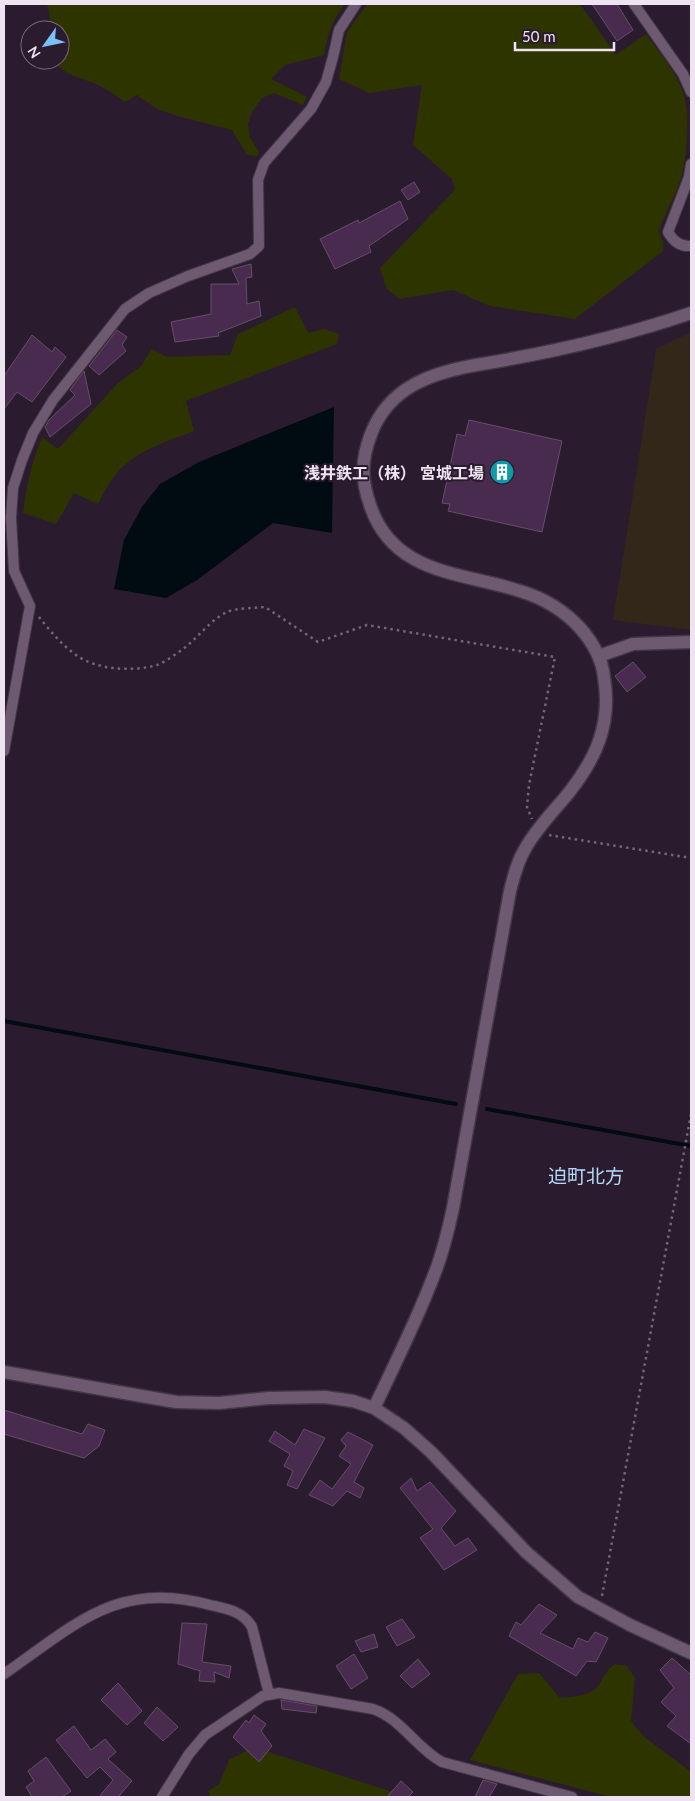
<svg xmlns="http://www.w3.org/2000/svg" width="695" height="1801" font-family="Lato,'Noto Sans JP',sans-serif">
  <rect width="100%" height="100%" fill="#2b1b2e"/>
  <path fill="#322718" d="M 691,332 L 691,630 L 613,620 L 656,349 Z"/>
  <path fill="#2e3400" d="M 49,4 L 345,4 C 333,18 327,36 324,55 L 285,65 L 271,79 L 307,97 L 303,105 L 274,93 L 262,98 L 252,112 L 248,124 L 250,138 L 259,152 L 257,156 L 247,155 L 232,130 L 181,117 L 157,109 L 137,95 L 125,102 C 117,96 108,90 98,85 C 84,78 62,76 55,60 L 60,60 L 60,30 L 51,30 L 49,10 L 47,6 Z
    M 367,4 L 580,4 L 616,55 L 646,34 C 660,53 677,73 684,95 C 690,115 687,155 682,175 C 676,195 665,212 659,231 L 663,242 L 663,251 L 575,319 L 490,306 L 453,290 L 400,299 L 387,289 L 380,268 L 455,190 L 452,179 L 413,145 L 422,85 L 369,93 L 339,79 L 347,32 Z
    M 295,307 L 308,333 L 324,329 L 339,334 L 337,344 L 186,401 L 194,431 C 172,440 146,447 127,463 C 114,473 105,490 98,504 L 74,493 L 56,524 L 23,513 C 26,486 32,463 42,437 L 58,449 L 118,383 L 141,366 L 152,349 L 167,357 L 230,355 L 238,334 Z
    M 615,1664 L 627,1666 L 635,1678 L 631,1721 L 643,1736 L 691,1772 L 691,1797 L 611,1797 L 470,1760 L 518,1674 L 539,1673 L 560,1698 C 572,1697 590,1696 598,1686 C 604,1678 606,1670 615,1664 Z
    M 253,1747 L 408,1797 L 210,1797 L 208,1791 L 219,1784 L 229,1760 Z"/>
  <path fill="#000c12" d="M 334,407 L 332,533 L 273,523 L 197,580 L 166,598 L 114,589 L 124,540 L 142,507 L 160,484 L 199,462 Z"/>
  <g fill="none" stroke-linecap="round" stroke-linejoin="round">
    <path stroke="#000c12" stroke-width="4" d="M 4,1021 L 456,1104
      M 487,1109 L 691,1146"/>
  </g>
  <path fill="#4a2b50" stroke="#635066" d="M 592,4 L 617,4 L 633,30 L 617,41 Z
    M 414,182 L 420,192 L 408,200 L 401,190 Z
    M 400,201 L 408,219 L 369,246 L 371,252 L 335,269 L 320,239 L 358,220 L 359,223 Z
    M 251,264 L 252,277 L 246,278 L 247,304 L 259,301 L 261,316 L 218,333 L 219,336 L 175,342 L 171,322 L 211,314 L 211,284 L 239,284 L 232,269 Z
    M 117,330 L 127,337 L 122,345 L 126,351 L 99,375 L 89,366 Z
    M 32,335 L 52,352 L 55,347 L 66,357 L 32,402 L 17,392 L 4,409 L 4,376 Z
    M 84,371 L 91,404 L 50,437 L 45,427 L 49,420 L 75,395 L 70,390 Z
    M 469,420 L 562,441 L 542,532 L 448,511 L 450,504 L 442,503 L 457,434 L 465,436 Z
    M 633,662 L 646,677 L 627,692 L 615,676 Z
    M 4,1410 L 82,1434 L 88,1424 L 105,1430 L 99,1446 L 84,1458 L 4,1434 Z
    M 304,1429 L 325,1438 L 297,1489 L 287,1485 L 293,1471 L 284,1466 L 290,1454 L 269,1441 L 275,1431 L 295,1445 Z
    M 348,1432 L 373,1445 L 354,1482 L 364,1488 L 360,1498 L 347,1491 L 333,1506 L 309,1495 L 320,1480 L 332,1489 L 351,1464 L 339,1456 L 346,1446 L 341,1440 Z
    M 411,1478 L 417,1491 L 430,1482 L 456,1511 L 441,1528 L 455,1546 L 468,1538 L 477,1550 L 444,1570 L 420,1538 L 433,1529 L 400,1488 Z
    M 539,1604 L 557,1615 L 540,1633 L 573,1649 L 578,1638 L 588,1642 L 595,1632 L 608,1638 L 596,1662 L 587,1661 L 576,1676 L 509,1636 L 516,1622 L 521,1625 Z
    M 402,1619 L 415,1637 L 397,1646 L 386,1627 Z
    M 182,1623 L 207,1624 L 202,1662 L 231,1666 L 229,1678 L 214,1672 L 215,1682 L 199,1681 L 200,1671 L 178,1664 Z
    M 374,1634 L 378,1647 L 361,1652 L 355,1641 Z
    M 354,1654 L 368,1678 L 351,1689 L 336,1666 Z
    M 672,1658 L 691,1675 L 691,1744 L 667,1726 L 676,1716 L 661,1702 L 674,1688 L 660,1670 Z
    M 418,1659 L 430,1674 L 412,1688 L 400,1676 Z
    M 118,1683 L 142,1711 L 127,1725 L 101,1700 Z
    M 281,1700 L 317,1706 L 316,1713 L 282,1709 Z
    M 157,1707 L 178,1727 L 163,1741 L 144,1723 Z
    M 254,1715 L 266,1724 L 261,1731 L 272,1746 L 259,1762 L 233,1737 L 246,1720 L 249,1723 Z
    M 74,1726 L 91,1750 L 105,1739 L 116,1752 L 108,1759 L 132,1781 L 118,1797 L 99,1797 L 113,1780 L 100,1767 L 87,1778 L 56,1740 Z
    M 46,1757 L 71,1791 L 62,1797 L 32,1797 L 26,1787 L 34,1781 L 28,1771 Z
    M 483,1780 L 497,1784 L 489,1797 L 475,1797 Z
    M 401,1781 L 413,1792 L 408,1797 L 387,1797 Z"/>
  <g fill="none" stroke-linecap="round" stroke-linejoin="round">
    <defs>
      <path id="street" d="M 634,4 L 683,74 L 691,92
        M 691,164 L 689,177 L 668,232 C 673,241 680,247 691,246
        M 4,751 L 30,606 L 14,571 L 11,518 L 13,488 L 22,460 L 33,433 L 53,400 L 125,309 L 149,293 L 188,276 L 250,254 L 259,246 L 258,180 L 264,163 L 311,109 L 326,82 L 333,57 L 339,30 L 356,4
        M 4,1674 C 75,1625 118,1579 210,1605 C 227,1609 243,1611 252,1627 L 269,1694
        M 162,1797 L 189,1754 L 205,1735 L 263,1696 L 279,1693 L 373,1709 C 402,1719 416,1748 442,1762 L 572,1797"/>
      <path id="secondary" d="M 599,656 L 633,644 L 691,642
        M 4,1372 L 176,1402 L 219,1403 L 269,1398 L 325,1397 L 353,1401 L 374,1408 L 404,1428 L 431,1452 L 526,1552 L 578,1597 L 630,1625 L 691,1653
        M 374,1408 C 395,1364 417,1320 434,1275 C 443,1253 448,1231 453,1208 L 510,891 C 514,876 517,862 525,849 C 536,829 552,813 567,795 C 596,759 612,724 604,677 C 602,659 593,643 581,629 C 565,611 543,598 520,591 C 462,572 393,575 370,505 C 361,479 361,460 371,434 C 389,387 431,373 476,365 C 549,353 621,337 691,313"/>
    </defs>
    <use href="#street" stroke="#433646" stroke-width="12"/>
    <use href="#secondary" stroke="#433646" stroke-width="15"/>
    <path stroke="#746577" stroke-width="2.5" stroke-dasharray="2.5 4" stroke-linecap="butt" d="M 39,617 C 50,631 62,645 76,655 C 97,670 132,672 157,665 C 165,662 176,654 183,649 C 198,638 210,620 227,612 C 235,608 255,608 265,607 L 318,642 L 367,625 L 555,657 L 529,785 L 527,807 L 532,819
      M 549,835 L 691,858
      M 602,1596 L 691,1114"/>
    <use href="#street" stroke="#6d5a71" stroke-width="10"/>
    <use href="#secondary" stroke="#6d5a71" stroke-width="12"/>
  </g>
  <defs>
    <symbol id="building-disc" viewBox="-11 -11 22 22"><circle r="9.5" fill="#0f9aa8" stroke="#2b1b2e"/><path d="M-4-6H4V6H1V3H-1V6H-4ZM-2.5-4.3h1.7v1.8h-1.7ZM.8-4.3h1.7v1.8H.8ZM-2.5-1h1.7V.8h-1.7ZM.8-1h1.7V.8H.8Z" fill="#fff"/></symbol>
  </defs>
  <g fill-rule="evenodd">
    <use href="#building-disc" x="488" y="458" width="28" height="28"/>
  </g>
  <g text-anchor="middle" dominant-baseline="central" stroke-width="4" stroke-linejoin="round" paint-order="stroke">
    <g font-size="16" font-weight="bold" fill="#eee3f1" stroke="#2b1b2e" text-anchor="end">
      <text x="484" y="472">浅井鉄工（株） 宮城工場</text>
    </g>
    <g font-size="19" fill="#b5dbfb" stroke="#2b1b2e">
      <text x="586" y="1175">迫町北方</text>
    </g>
  </g>
  <rect width="695" height="1801" fill="none" stroke="#eee3f1" stroke-width="10"/>
  <g transform="translate(45 45) rotate(237)"><circle r="24" fill="#2b1b2e" stroke="#796b7c"/>
  <path d="M0-4L9 19L0 12L-9 19Z" fill="#79bff8"/>
  <text y="-8" font-size="14" font-weight="bold" text-anchor="middle" fill="#eee3f1">N</text>
  </g>
  <path d="M515 42v8h99v-8" fill="none" stroke="#eee3f1" stroke-width="2.5"/>
  <text x="522" y="42" font-size="15" fill="#eee3f1" stroke="#2b1b2e" stroke-width="4" paint-order="stroke">50 m</text>
</svg>
